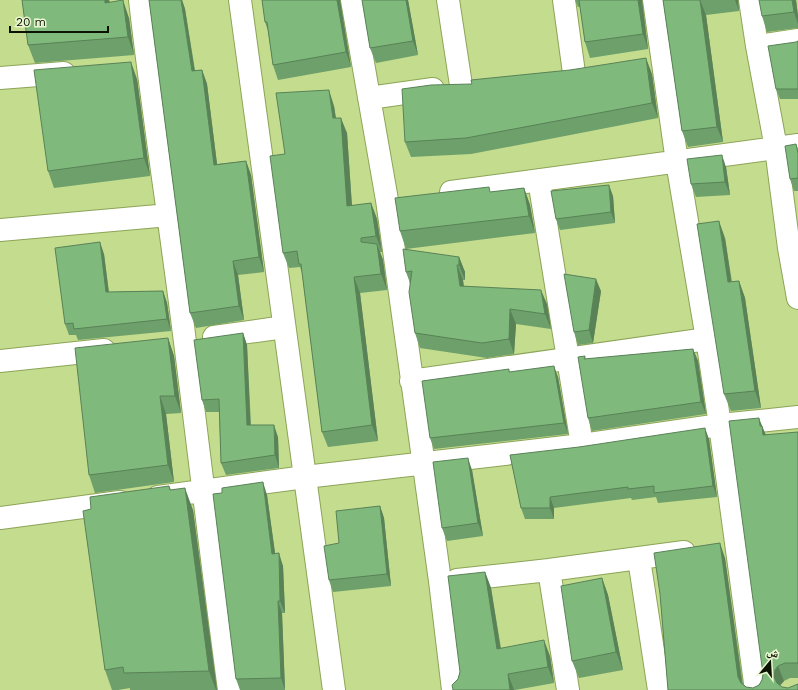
<svg xmlns="http://www.w3.org/2000/svg" width="798" height="690" font-family="'Work Sans','Noto Naskh Arabic',sans-serif">
  <rect width="100%" height="100%" fill="#c3dc8d"/>
  <g fill="none" stroke-linecap="round" stroke-linejoin="round">
    <defs>
      <path id="minor" d="M 140,0 C 151,98 166,196 179,295 C 196,426 211,558 229,690
        M 240,0 L 334,690
        M 352,0 L 387,200 L 440,581 L 453,690
        M 448,0 L 461,85
        M 564,0 L 574,73
        M 654,0 L 677,162 L 707,339 L 720,425 L 756,690
        M 750,0 L 757,46 L 776,148 L 789,248 L 798,298
        M 757,46 L 798,40
        M 0,78 L 64,73
        M 369,98 L 433,89
        M 539,180 L 582,445
        M 451,192 L 798,145
        M 0,230 L 169,215
        M 214,337 L 284,327
        M 0,361 L 104,350
        M 411,381 L 707,339
        M 158,497 L 305,477 L 582,445 L 720,425 L 798,417
        M 0,518 L 120,502
        M 639,559 L 659,690
        M 549,570 L 568,690
        M 457,580 L 549,570 L 684,552"/>
    </defs>
    <use href="#minor" stroke="#8ca457" stroke-width="24"/>
    <use href="#minor" stroke="#fff" stroke-width="22"/>
  </g>
  <path fill="#6da06b" d="M 22,0 L 109,0 L 110,2 L 129,18 L 134,55 L 35,63 L 28,45 Z
    M 149,0 L 182,0 L 185,9 L 195,70 L 202,70 L 207,84 L 217,164 L 246,161 L 251,175 L 264,272 L 238,275 L 244,320 L 196,328 L 190,313 Z
    M 262,0 L 340,0 L 351,67 L 278,80 L 273,65 L 268,31 L 265,22 Z
    M 362,0 L 408,0 L 418,55 L 376,63 L 370,48 Z
    M 575,0 L 642,0 L 648,49 L 590,58 L 585,42 L 580,7 L 578,7 Z
    M 663,0 L 738,0 L 739,11 L 706,15 L 723,142 L 688,147 L 682,131 Z
    M 796,0 L 798,16 L 798,28 L 767,32 L 762,16 Z
    M 798,41 L 798,99 L 780,99 L 776,89 L 796,42 Z
    M 652,74 L 658,118 L 471,154 L 411,157 L 405,142 Z
    M 137,79 L 150,176 L 54,188 L 48,171 Z
    M 334,106 L 336,118 L 347,133 L 352,206 L 371,203 L 377,219 L 382,252 L 380,252 L 383,260 L 387,290 L 360,293 L 378,441 L 328,447 L 322,432 L 302,273 L 300,267 L 289,268 L 283,253 L 285,154 Z
    M 796,144 L 798,149 L 798,191 L 794,191 L 790,179 Z
    M 726,167 L 730,195 L 696,197 L 691,184 Z
    M 524,188 L 530,205 L 535,233 L 406,249 L 400,231 L 491,192 Z
    M 613,196 L 615,223 L 560,230 L 556,219 Z
    M 725,238 L 732,282 L 739,281 L 745,298 L 761,408 L 731,411 L 724,394 Z
    M 104,254 L 109,292 L 163,291 L 167,303 L 171,331 L 78,340 L 76,335 L 69,335 L 65,324 Z
    M 459,257 L 465,272 L 465,280 L 463,280 L 464,286 L 547,304 L 551,329 L 516,324 L 514,354 L 487,358 L 420,348 L 415,333 L 410,283 L 406,272 Z
    M 601,291 L 593,343 L 578,345 L 574,332 Z
    M 243,333 L 247,345 L 251,425 L 278,437 L 279,468 L 226,475 L 221,463 L 219,412 L 206,412 L 202,400 Z
    M 168,338 L 174,356 L 181,413 L 166,414 L 174,482 L 95,493 L 89,475 Z
    M 693,349 L 698,361 L 706,414 L 592,431 L 588,418 L 585,356 L 586,359 Z
    M 510,372 L 558,377 L 568,434 L 434,449 L 430,438 Z
    M 762,426 L 766,435 L 798,432 L 798,678 L 790,678 L 784,681 L 780,686 L 782,687 L 798,690 L 668,690 L 660,594 L 725,558 L 743,684 L 746,687 L 753,688 L 759,685 L 762,680 L 763,674 Z
    M 709,439 L 717,497 L 658,503 L 656,497 L 632,500 L 631,498 L 554,508 L 554,519 L 525,519 L 521,508 L 510,455 Z
    M 472,470 L 483,536 L 447,541 L 442,528 Z
    M 169,486 L 171,490 L 193,510 L 217,690 L 130,690 L 130,688 L 118,690 L 112,690 L 105,670 L 91,509 Z
    M 267,495 L 275,554 L 283,566 L 285,613 L 282,613 L 285,690 L 240,690 L 236,679 Z
    M 380,506 L 384,518 L 391,586 L 333,592 L 329,580 L 339,543 Z
    M 485,572 L 491,588 L 501,648 L 550,656 L 554,683 L 515,690 L 453,690 L 458,679 Z
    M 602,578 L 608,595 L 623,670 L 579,678 L 572,661 Z"/>
  <path fill="#598257" d="M 105,0 L 109,0 L 112,20 L 105,3 Z
    M 123,0 L 129,18 L 134,55 L 128,37 Z
    M 181,0 L 182,0 L 185,9 L 197,86 L 192,71 Z
    M 337,0 L 340,0 L 351,67 L 346,52 Z
    M 406,0 L 408,0 L 418,55 L 413,41 Z
    M 638,0 L 642,0 L 648,49 L 643,34 Z
    M 700,0 L 706,15 L 723,142 L 717,127 Z
    M 735,0 L 738,0 L 739,11 Z
    M 792,0 L 796,0 L 798,16 L 798,24 L 794,12 Z
    M 646,58 L 652,74 L 658,118 L 652,103 Z
    M 131,62 L 137,79 L 150,176 L 144,158 Z
    M 202,70 L 207,84 L 219,180 L 214,165 Z
    M 329,90 L 334,106 L 338,134 L 333,118 Z
    M 341,118 L 347,133 L 353,222 L 347,206 Z
    M 722,155 L 726,167 L 730,195 L 725,182 Z
    M 246,161 L 251,175 L 264,272 L 259,257 Z
    M 609,185 L 613,196 L 615,223 L 611,212 Z
    M 524,188 L 530,205 L 535,233 L 529,216 Z
    M 371,203 L 377,219 L 382,252 L 376,236 Z
    M 719,221 L 725,238 L 734,300 L 728,282 Z
    M 100,242 L 104,254 L 110,303 L 106,292 Z
    M 377,244 L 383,260 L 387,290 L 381,274 Z
    M 459,257 L 465,272 L 465,280 L 459,265 Z
    M 233,261 L 238,275 L 244,320 L 239,306 Z
    M 457,265 L 463,280 L 465,301 L 460,286 Z
    M 354,277 L 360,293 L 378,441 L 372,425 Z
    M 596,279 L 601,291 L 593,343 L 589,330 Z
    M 739,281 L 745,298 L 761,408 L 755,391 Z
    M 541,290 L 547,304 L 551,329 L 545,314 Z
    M 163,291 L 167,303 L 171,331 L 167,319 Z
    M 510,309 L 516,324 L 514,354 L 509,339 Z
    M 243,333 L 247,345 L 251,438 L 247,425 Z
    M 168,338 L 174,356 L 181,413 L 175,396 Z
    M 693,349 L 698,361 L 706,414 L 701,402 Z
    M 554,366 L 558,377 L 568,434 L 564,423 Z
    M 160,396 L 166,414 L 174,482 L 168,465 Z
    M 759,418 L 768,441 L 769,450 L 760,426 Z
    M 274,425 L 278,437 L 279,468 L 275,455 Z
    M 705,428 L 709,439 L 717,497 L 713,486 Z
    M 468,458 L 472,470 L 483,536 L 478,523 Z
    M 263,482 L 267,495 L 277,567 L 272,554 Z
    M 185,488 L 193,510 L 217,690 L 216,690 L 209,671 Z
    M 550,497 L 554,508 L 554,519 L 550,508 Z
    M 380,506 L 384,518 L 391,586 L 387,574 Z
    M 720,543 L 725,558 L 743,690 L 738,677 Z
    M 279,553 L 283,566 L 285,613 L 280,601 Z
    M 485,572 L 491,588 L 503,665 L 497,649 Z
    M 602,578 L 608,595 L 623,670 L 616,652 Z
    M 278,601 L 282,613 L 285,690 L 281,678 Z
    M 544,640 L 550,656 L 554,683 L 548,667 Z
    M 778,666 L 784,681 L 780,685 L 780,690 L 774,677 L 775,670 Z
    M 508,674 L 514,690 L 510,690 Z"/>
  <path fill="#7fba7c" stroke="#598257" d="M 22,0 L 105,0 L 105,3 L 123,0 L 128,37 L 28,45 Z
    M 149,0 L 181,0 L 192,71 L 202,70 L 214,165 L 246,161 L 259,257 L 233,261 L 239,306 L 190,313 Z
    M 262,0 L 337,0 L 346,52 L 273,65 L 267,22 L 265,22 Z
    M 362,0 L 406,0 L 413,41 L 370,48 Z
    M 579,0 L 638,0 L 643,34 L 585,42 Z
    M 663,0 L 700,0 L 717,127 L 682,131 Z
    M 759,0 L 792,0 L 794,12 L 762,16 Z
    M 798,41 L 798,89 L 776,89 L 768,46 L 796,42 Z
    M 646,58 L 652,103 L 466,138 L 405,142 L 402,89 L 431,85 L 472,84 L 471,80 L 570,70 Z
    M 131,62 L 144,158 L 48,171 L 34,70 Z
    M 329,90 L 333,118 L 341,118 L 347,206 L 371,203 L 376,236 L 361,238 L 361,242 L 377,244 L 381,274 L 354,277 L 372,425 L 322,432 L 301,264 L 299,264 L 297,251 L 283,253 L 270,156 L 285,154 L 276,93 Z
    M 796,144 L 798,153 L 798,178 L 790,179 L 785,146 Z
    M 722,155 L 725,182 L 691,184 L 687,159 Z
    M 609,185 L 611,212 L 556,219 L 551,191 Z
    M 489,187 L 490,192 L 524,188 L 529,216 L 400,231 L 395,198 Z
    M 719,221 L 728,282 L 739,281 L 755,391 L 724,394 L 697,224 Z
    M 100,242 L 106,292 L 163,291 L 167,319 L 74,329 L 73,323 L 65,324 L 55,248 Z
    M 403,249 L 459,257 L 459,265 L 457,265 L 460,286 L 541,290 L 545,314 L 510,309 L 509,339 L 482,343 L 415,333 L 409,292 L 412,271 L 406,272 Z
    M 564,274 L 596,279 L 589,330 L 574,332 Z
    M 243,333 L 247,425 L 274,425 L 275,455 L 221,463 L 219,399 L 202,400 L 194,340 Z
    M 168,338 L 175,396 L 160,396 L 168,465 L 89,475 L 75,348 Z
    M 693,349 L 701,402 L 588,418 L 578,357 L 585,356 L 584,359 Z
    M 554,366 L 564,423 L 430,438 L 422,381 L 509,369 L 509,372 Z
    M 759,418 L 760,426 L 762,426 L 763,435 L 798,432 L 798,663 L 785,663 L 778,666 L 775,670 L 774,677 L 777,683 L 782,687 L 788,688 L 798,684 L 798,690 L 668,690 L 660,594 L 654,553 L 720,543 L 738,677 L 741,683 L 746,687 L 753,688 L 759,685 L 762,680 L 763,674 L 729,421 Z
    M 705,428 L 713,486 L 654,493 L 654,486 L 628,489 L 628,487 L 550,497 L 550,508 L 521,508 L 510,455 L 579,447 Z
    M 468,458 L 478,523 L 442,528 L 433,462 Z
    M 263,482 L 272,554 L 279,553 L 280,601 L 278,601 L 281,678 L 236,679 L 213,494 L 222,493 L 222,488 Z
    M 169,486 L 170,490 L 185,488 L 209,671 L 124,673 L 123,667 L 105,670 L 83,511 L 91,509 L 90,497 Z
    M 380,506 L 387,574 L 329,580 L 324,546 L 339,543 L 336,511 Z
    M 485,572 L 497,649 L 544,640 L 548,667 L 508,674 L 510,690 L 453,690 L 452,685 L 458,679 L 460,672 L 448,576 Z
    M 602,578 L 616,652 L 572,661 L 561,586 Z"/>
  <g transform="translate(770 662) rotate(18)" stroke="#eaf8d1" stroke-width="3" paint-order="stroke">
  <path d="M0-3L7 15L0 10L-7 15Z" fill="#0b1300"/>
  <text y="-6" font-size="11" font-weight="bold" text-anchor="middle" fill="#0b1300">ش</text>
  </g>
  <path d="M10 26v6h98v-6" fill="none" stroke="#0b1300" stroke-width="2"/>
  <text x="16" y="26" font-size="12" fill="#0b1300" stroke="#eaf8d1" stroke-width="3" paint-order="stroke">20 m</text>
</svg>
